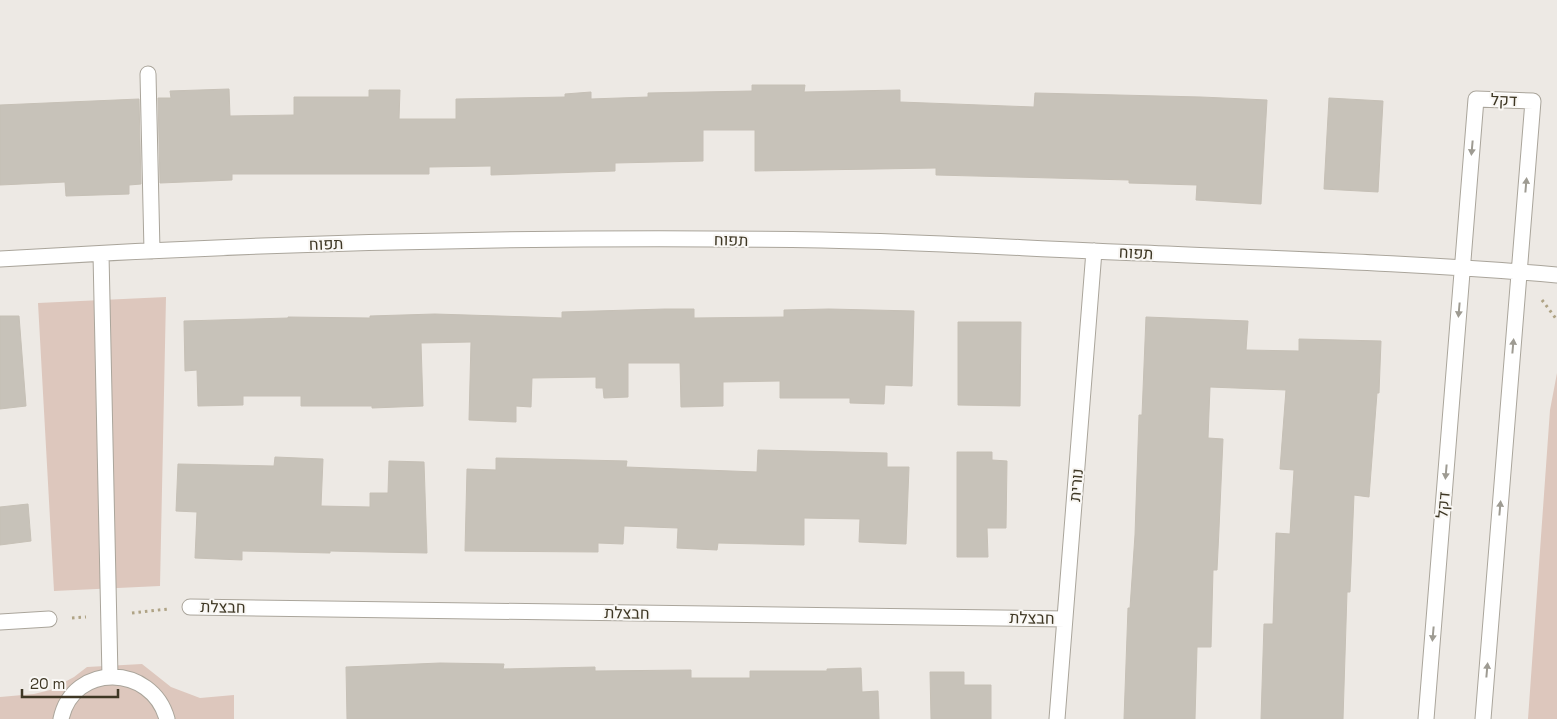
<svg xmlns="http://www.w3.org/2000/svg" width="1557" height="719" font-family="'Space Grotesk',Heebo,sans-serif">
  <rect width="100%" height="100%" fill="#ede9e4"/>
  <path fill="#ddc7bd" d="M 166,297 L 160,586 L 54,591 L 38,303 Z
    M 1557,373 L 1557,719 L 1528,719 L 1550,410 Z
    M 142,664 L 171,687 L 200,698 L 234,695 L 234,719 L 0,719 L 0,697 L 34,694 L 50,690 L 74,677 L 87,667 Z"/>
  <path fill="#c7c2b9" stroke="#c6c0b6" d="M 752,85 L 805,85 L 804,92 L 900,90 L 900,102 L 1034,107 L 1035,93 L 1201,97 L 1267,100 L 1261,204 L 1196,200 L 1197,185 L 1129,183 L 1129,180 L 936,175 L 936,168 L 755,171 L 755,130 L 703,130 L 703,161 L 615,163 L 615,171 L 491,175 L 491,166 L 429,167 L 429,174 L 232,174 L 232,180 L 160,183 L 158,98 L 171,98 L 170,91 L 229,89 L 230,116 L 294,115 L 294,97 L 369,97 L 369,90 L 400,90 L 399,119 L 456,119 L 456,99 L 565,97 L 565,94 L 591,92 L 591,99 L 648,97 L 648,93 L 752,91 Z
    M 1329,98 L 1383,101 L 1378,192 L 1324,189 Z
    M 139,99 L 141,184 L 129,185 L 129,194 L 66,196 L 65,182 L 0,185 L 0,105 Z
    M 665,309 L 694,309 L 694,318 L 784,317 L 784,310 L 829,309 L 914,311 L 912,386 L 885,385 L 884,404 L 850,403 L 850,398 L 780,398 L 780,381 L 723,382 L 723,406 L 681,407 L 680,363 L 628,363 L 628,397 L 604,398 L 603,388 L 596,388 L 596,377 L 532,378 L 531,407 L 516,406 L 516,422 L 469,420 L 471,342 L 421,343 L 423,406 L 372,408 L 372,406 L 301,406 L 301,396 L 243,396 L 243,405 L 198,406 L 197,370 L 185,371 L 184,321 L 288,318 L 288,317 L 370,318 L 370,316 L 435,314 L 562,318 L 562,312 Z
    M 0,316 L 19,316 L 26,406 L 0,409 Z
    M 1146,317 L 1248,321 L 1246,350 L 1299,351 L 1299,339 L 1381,341 L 1379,393 L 1377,393 L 1369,497 L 1354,495 L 1350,592 L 1347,592 L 1343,719 L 1261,719 L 1264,624 L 1273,624 L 1276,533 L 1290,534 L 1294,470 L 1280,469 L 1286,390 L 1210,387 L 1208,438 L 1223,439 L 1219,529 L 1217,570 L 1213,570 L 1211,647 L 1197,647 L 1195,719 L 1124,719 L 1128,608 L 1130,608 L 1135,535 L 1139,415 L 1142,415 Z
    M 958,322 L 1021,322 L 1020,406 L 958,405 Z
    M 758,450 L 887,453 L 887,467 L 909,467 L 906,544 L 859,542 L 860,519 L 804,518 L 804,545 L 718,543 L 717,550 L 677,548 L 678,528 L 624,526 L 623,544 L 598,543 L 598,552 L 465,551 L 467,469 L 496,470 L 496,458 L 627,461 L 626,467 L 757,472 Z
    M 957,452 L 992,452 L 992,460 L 1007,461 L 1006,528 L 987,528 L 988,557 L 957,557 Z
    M 275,457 L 323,459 L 321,506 L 370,507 L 370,493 L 388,493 L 389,461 L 424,462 L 427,553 L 330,551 L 330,553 L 242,551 L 242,560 L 195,558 L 197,512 L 176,511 L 178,464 L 274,466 Z
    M 28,504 L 31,541 L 0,545 L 0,507 Z
    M 440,663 L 504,664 L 503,669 L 595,667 L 595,671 L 691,670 L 691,678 L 750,678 L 750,671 L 827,671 L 827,669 L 861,668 L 862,692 L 878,691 L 879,719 L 347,719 L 346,667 Z
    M 930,672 L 964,672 L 964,685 L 991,685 L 991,719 L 931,719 Z"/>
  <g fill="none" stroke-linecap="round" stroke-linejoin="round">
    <defs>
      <path id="minor" d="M 148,74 L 152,251
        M 101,254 L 110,677
        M 0,259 C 274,242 548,236 822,240 C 929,242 1036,249 1143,253 C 1281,259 1419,263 1557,275
        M 190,607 L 1065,619
        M 0,622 L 49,619
        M 61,719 C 73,662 152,664 167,719
        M 1057,719 L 1094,251
        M 1426,719 L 1476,99 L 1533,101 L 1483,719"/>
    </defs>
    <use href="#minor" stroke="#aaa59b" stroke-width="17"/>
    <path stroke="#afa385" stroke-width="3" stroke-dasharray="2.5 4" stroke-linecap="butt" d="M 1542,300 L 1557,320
      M 132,613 L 168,609
      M 72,618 L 86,617"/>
    <use href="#minor" stroke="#fff" stroke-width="15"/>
  </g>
  <defs><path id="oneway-solid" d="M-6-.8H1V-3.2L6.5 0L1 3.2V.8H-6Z" transform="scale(1.25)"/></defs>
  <g fill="#9e9b92">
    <use href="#oneway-solid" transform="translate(1472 148) rotate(95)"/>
    <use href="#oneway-solid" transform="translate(1526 185) rotate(-85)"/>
    <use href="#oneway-solid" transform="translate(1459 310) rotate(95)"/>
    <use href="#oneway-solid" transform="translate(1513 346) rotate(-85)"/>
    <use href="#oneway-solid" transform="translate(1446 472) rotate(95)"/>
    <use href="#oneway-solid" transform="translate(1500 508) rotate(-85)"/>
    <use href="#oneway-solid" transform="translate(1433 634) rotate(95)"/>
    <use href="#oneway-solid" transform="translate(1487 670) rotate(-85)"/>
  </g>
  <g text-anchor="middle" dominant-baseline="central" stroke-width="4" stroke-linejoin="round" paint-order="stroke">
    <g font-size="16" fill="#3e3724" stroke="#f9f7f4">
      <text transform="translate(1504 100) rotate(2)">דקל</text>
      <text transform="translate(731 240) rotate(1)">תפוח</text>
      <text transform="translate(326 244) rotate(-2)">תפוח</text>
      <text transform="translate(1136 253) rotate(3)">תפוח</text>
      <text transform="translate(1076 485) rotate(-85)">נורית</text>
      <text transform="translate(1443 505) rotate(-85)">דקל</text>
      <text transform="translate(223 607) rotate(1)">חבצלת</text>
      <text transform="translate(627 613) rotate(1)">חבצלת</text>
      <text transform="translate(1032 618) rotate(1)">חבצלת</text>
    </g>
  </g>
  <path d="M22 689v8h96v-8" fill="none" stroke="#3e3724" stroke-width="2.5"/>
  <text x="30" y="689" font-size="15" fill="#3e3724" stroke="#f9f7f4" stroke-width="4" paint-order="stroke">20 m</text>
</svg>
